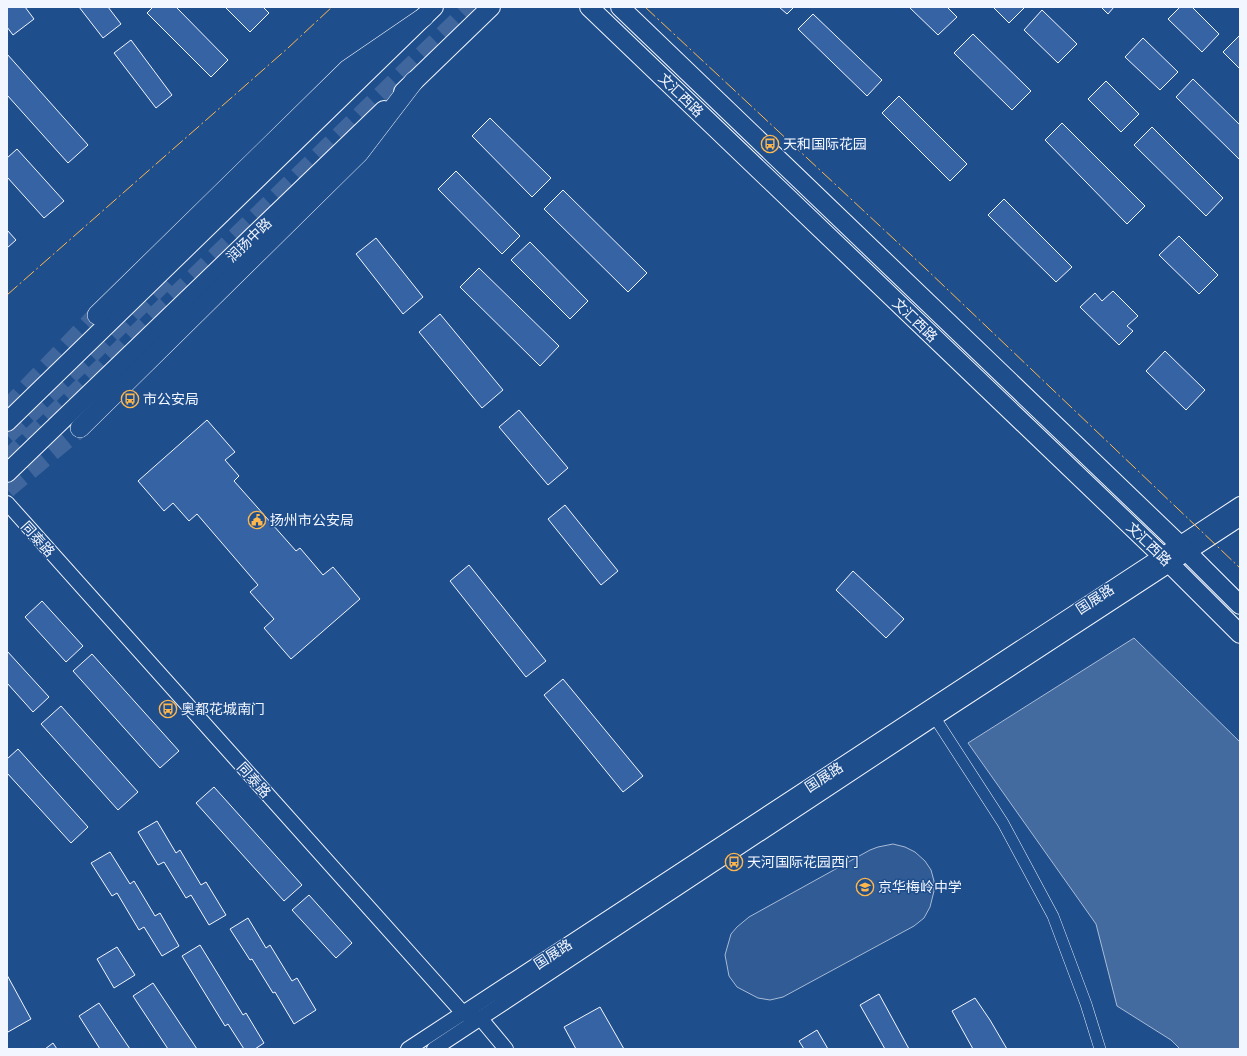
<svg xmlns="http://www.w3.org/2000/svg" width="1247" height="1056" font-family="Jost,'Noto Sans SC',sans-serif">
  <rect width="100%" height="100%" fill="#1f4e8c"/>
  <path fill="#305b95" stroke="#a8bbd7" d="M 893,844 L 905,847 L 915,852 L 925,861 L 931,870 L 934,881 L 934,891 L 930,907 L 924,918 L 914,926 L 783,997 L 770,1000 L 758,998 L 737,987 L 729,976 L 725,955 L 731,934 L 737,927 L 749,917 L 870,850 L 878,847 Z"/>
  <path fill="#446ba0" stroke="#a8bbd7" d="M 1134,638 L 1240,742 L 1240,1049 L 1180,1049 L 1171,1040 L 1117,1006 L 1096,924 L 968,743 Z"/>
  <path fill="#3563a3" stroke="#f2f6ff" d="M 7,7 L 25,7 L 34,19 L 13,35 L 7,27 Z
    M 79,7 L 108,7 L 121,24 L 103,38 Z
    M 153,7 L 176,7 L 228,60 L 211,77 L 147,13 Z
    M 225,7 L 263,7 L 269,13 L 250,32 Z
    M 779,7 L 794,7 L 787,14 Z
    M 909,7 L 947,7 L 957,17 L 938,35 Z
    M 993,7 L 1025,7 L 1009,23 Z
    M 1101,7 L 1114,7 L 1108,14 Z
    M 1180,7 L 1192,7 L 1219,34 L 1202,52 L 1168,19 Z
    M 1042,10 L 1077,44 L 1058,63 L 1024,30 Z
    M 813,14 L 882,80 L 867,96 L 798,29 Z
    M 973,34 L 1031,91 L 1012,110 L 954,53 Z
    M 1240,35 L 1240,69 L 1223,52 Z
    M 1143,38 L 1178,72 L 1160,90 L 1125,57 Z
    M 131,40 L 172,95 L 156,108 L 114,53 Z
    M 7,54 L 88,145 L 68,163 L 7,95 Z
    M 1193,79 L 1240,125 L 1240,160 L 1176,97 Z
    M 1106,81 L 1139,114 L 1121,132 L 1088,99 Z
    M 899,96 L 967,164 L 950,181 L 882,113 Z
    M 490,118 L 551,178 L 532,197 L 472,136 Z
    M 1062,123 L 1145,206 L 1127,224 L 1045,140 Z
    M 1152,127 L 1223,198 L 1206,216 L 1134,145 Z
    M 17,149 L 64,201 L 44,218 L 7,177 L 7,158 Z
    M 456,171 L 520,236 L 502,254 L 438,189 Z
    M 563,190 L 647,273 L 628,292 L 544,209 Z
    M 1004,199 L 1072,267 L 1056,282 L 988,215 Z
    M 7,230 L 16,240 L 7,248 Z
    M 1179,236 L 1218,275 L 1199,294 L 1159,255 Z
    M 376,238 L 423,297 L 403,314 L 356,254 Z
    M 530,242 L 588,301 L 570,319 L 511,260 Z
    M 479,268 L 559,346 L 540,366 L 460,287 Z
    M 1113,291 L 1138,316 L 1127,326 L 1133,331 L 1119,345 L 1080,307 L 1095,293 L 1102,301 Z
    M 440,314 L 503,390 L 482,408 L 419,332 Z
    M 1165,351 L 1205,390 L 1186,410 L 1146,371 Z
    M 519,410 L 568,468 L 548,485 L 499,427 Z
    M 207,420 L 235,452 L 225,460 L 239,476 L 234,481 L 296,551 L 300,548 L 323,575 L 333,567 L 360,599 L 291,659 L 264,628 L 274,619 L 250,592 L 258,585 L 197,514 L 189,521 L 173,503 L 164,511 L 138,481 Z
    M 565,505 L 618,571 L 601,585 L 548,519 Z
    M 469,565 L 546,661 L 526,677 L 450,581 Z
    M 853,571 L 904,619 L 886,638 L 836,590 Z
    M 42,601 L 83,646 L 66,662 L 25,617 Z
    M 7,651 L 49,697 L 33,712 L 7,683 Z
    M 92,654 L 179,751 L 160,768 L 73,671 Z
    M 563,679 L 643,776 L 623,792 L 544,695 Z
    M 61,706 L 138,792 L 118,810 L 41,724 Z
    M 18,749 L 88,827 L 71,843 L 7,773 L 7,759 Z
    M 214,787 L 302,885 L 284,901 L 196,803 Z
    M 157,821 L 176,853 L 180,850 L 201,885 L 206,882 L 226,915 L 209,925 L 191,895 L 186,898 L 164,862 L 158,865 L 138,832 Z
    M 110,852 L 130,884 L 134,881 L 155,916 L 160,913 L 179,946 L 162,956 L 144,927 L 139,930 L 117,893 L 112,896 L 91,863 Z
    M 309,895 L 352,943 L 336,958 L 292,910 Z
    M 248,918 L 266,948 L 270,945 L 292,981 L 297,978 L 316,1010 L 294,1024 L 275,992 L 273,993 L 252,959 L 250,960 L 230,929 Z
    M 200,945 L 243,1015 L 246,1013 L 264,1043 L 255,1049 L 244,1049 L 228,1024 L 225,1026 L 182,956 Z
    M 117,947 L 135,975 L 114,988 L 97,959 Z
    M 7,975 L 31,1019 L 8,1032 L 7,1029 Z
    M 153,983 L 197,1049 L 168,1049 L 133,996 Z
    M 879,994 L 909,1049 L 885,1049 L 860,1005 Z
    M 975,998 L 990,1020 L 1007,1049 L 973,1049 L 952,1011 Z
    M 99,1003 L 130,1049 L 100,1049 L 79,1016 Z
    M 600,1007 L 624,1049 L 576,1049 L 564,1027 Z
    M 817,1030 L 828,1049 L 804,1049 L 799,1041 Z
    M 53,1043 L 57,1049 L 45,1049 Z"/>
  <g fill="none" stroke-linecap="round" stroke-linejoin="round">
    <path stroke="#3f679d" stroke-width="19" stroke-dasharray="19 10" stroke-linecap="butt" d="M 7,409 L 97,315
      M 7,435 L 35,409 L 170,276
      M 7,460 L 472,7
      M 7,489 L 80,428"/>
    <defs>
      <path id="minor" d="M 935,718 L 1003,823 L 1053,916 L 1086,1004 L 1100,1049"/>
      <path id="tertiary" d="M 7,503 L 463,1013 L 481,1019 L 506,1049
        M 408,1049 L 1240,504
        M 434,1049 L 935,718 L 1240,519"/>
      <path id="primary" d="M 589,7 L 1162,556 L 1240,634
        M 620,7 L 1179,544 L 1240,605
        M 403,92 L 491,7
        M 7,422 L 434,7
        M 7,473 L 384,110"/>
      <path id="trunk" d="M 97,315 L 348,69 L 424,17
        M 80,428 L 359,153 L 414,81"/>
    </defs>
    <use href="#minor" stroke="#f2f6ff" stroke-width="12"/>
    <use href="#tertiary" stroke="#f2f6ff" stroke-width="16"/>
    <use href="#primary" stroke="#f2f6ff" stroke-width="20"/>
    <use href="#trunk" stroke="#f2f6ff" stroke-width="20"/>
    <use href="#minor" stroke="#1f4e8c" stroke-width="11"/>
    <use href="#tertiary" stroke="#1f4e8c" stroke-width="14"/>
    <use href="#primary" stroke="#1f4e8c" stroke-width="18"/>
    <use href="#trunk" stroke="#1f4e8c" stroke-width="19"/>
    <path stroke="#ffb74d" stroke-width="1" stroke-dasharray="14 3 2 3" stroke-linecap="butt" d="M 645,7 L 925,268 L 1240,568
      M 7,295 L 288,48 L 332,7"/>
  </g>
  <defs>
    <symbol id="bus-ring" viewBox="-11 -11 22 22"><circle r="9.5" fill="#1f4e8c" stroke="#ffb74d" stroke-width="1.5"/><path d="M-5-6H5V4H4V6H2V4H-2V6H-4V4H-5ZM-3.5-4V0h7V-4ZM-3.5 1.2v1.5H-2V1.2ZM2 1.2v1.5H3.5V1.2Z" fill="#ffb74d"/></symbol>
    <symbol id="civic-ring" viewBox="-11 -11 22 22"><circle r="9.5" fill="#1f4e8c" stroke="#ffb74d" stroke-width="1.5"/><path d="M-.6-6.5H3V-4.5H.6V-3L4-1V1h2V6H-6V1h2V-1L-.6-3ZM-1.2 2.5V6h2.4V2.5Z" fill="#ffb74d"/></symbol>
    <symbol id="school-ring" viewBox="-11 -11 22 22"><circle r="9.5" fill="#1f4e8c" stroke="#ffb74d" stroke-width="1.5"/><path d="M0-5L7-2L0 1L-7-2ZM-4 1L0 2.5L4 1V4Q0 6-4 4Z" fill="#ffb74d"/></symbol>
  </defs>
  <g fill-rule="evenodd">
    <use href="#bus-ring" x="760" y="134" width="20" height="20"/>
    <use href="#bus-ring" x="120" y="389" width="20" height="20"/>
    <use href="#civic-ring" x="247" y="510" width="20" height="20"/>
    <use href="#bus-ring" x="158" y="699" width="20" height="20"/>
    <use href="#bus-ring" x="724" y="852" width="20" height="20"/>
    <use href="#school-ring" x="855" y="877" width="20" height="20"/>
  </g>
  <g text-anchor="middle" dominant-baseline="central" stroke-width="3" stroke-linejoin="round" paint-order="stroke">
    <g font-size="14" fill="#f2f6ff" stroke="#1f4e8c">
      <text transform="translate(681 95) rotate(44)">文汇西路</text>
      <text transform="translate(249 240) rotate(-44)">润扬中路</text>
      <text transform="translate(915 320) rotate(44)">文汇西路</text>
      <text transform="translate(38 539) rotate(48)">同泰路</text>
      <text transform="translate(1149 544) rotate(44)">文汇西路</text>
      <text transform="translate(1095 599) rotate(-33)">国展路</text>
      <text transform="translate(824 777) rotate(-33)">国展路</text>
      <text transform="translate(254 780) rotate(48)">同泰路</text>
      <text transform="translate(553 954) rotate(-33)">国展路</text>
    </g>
    <g font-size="14" fill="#f2f6ff" stroke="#1f4e8c" text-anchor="start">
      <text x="783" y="144">天和国际花园</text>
      <text x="143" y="399">市公安局</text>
      <text x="270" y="520">扬州市公安局</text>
      <text x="181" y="709">奥都花城南门</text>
      <text x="747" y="862">天河国际花园西门</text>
      <text x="878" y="887">京华梅岭中学</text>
    </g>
  </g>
  <rect width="1247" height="1056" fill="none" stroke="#f2f6ff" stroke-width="16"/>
</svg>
